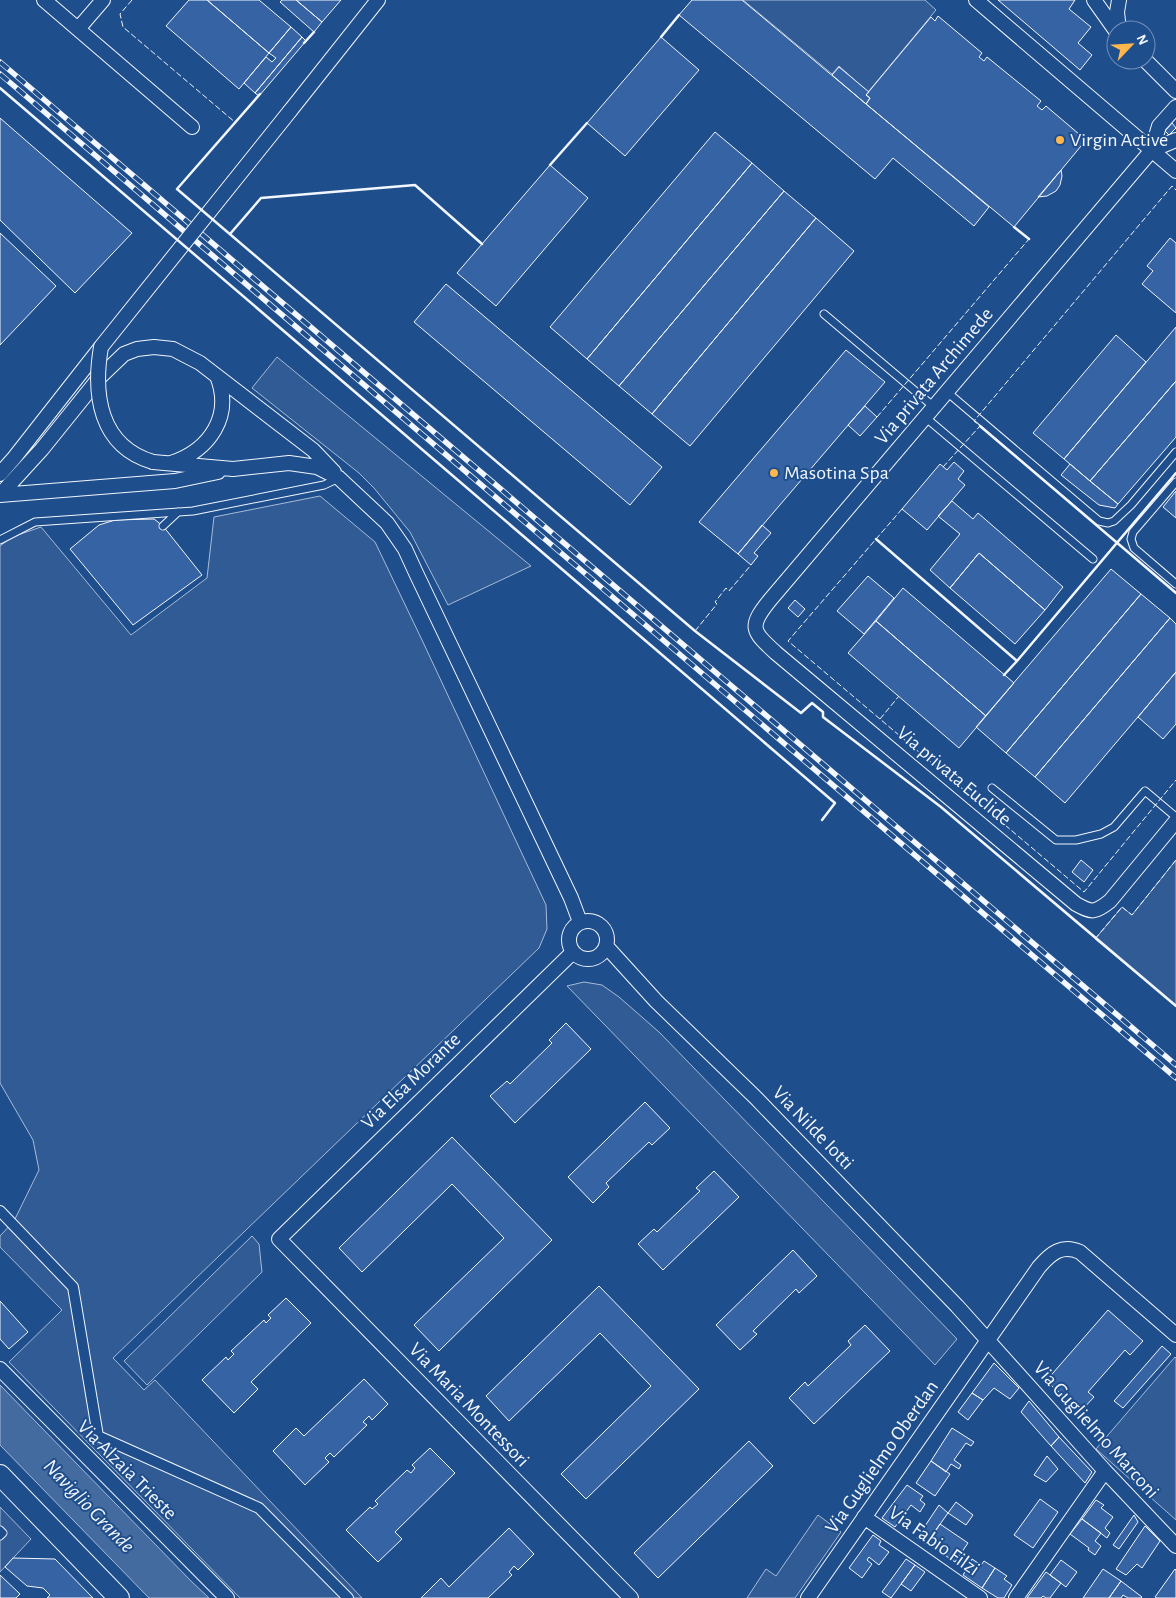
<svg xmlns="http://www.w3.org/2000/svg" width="1176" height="1598" font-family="'Alegreya Sans',sans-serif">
  <rect width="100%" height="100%" fill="#1f4e8c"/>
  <path fill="#305b95" stroke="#a8bbd7" d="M 743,0 L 925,0 L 936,10 L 868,92 L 839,66 L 832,74 Z
    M 277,357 L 531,566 L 448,605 L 410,532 L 374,488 L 359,473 L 252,388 Z
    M 320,496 L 375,542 L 422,640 L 546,905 L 547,929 L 539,948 L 113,1358 L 144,1390 L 155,1380 L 362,1598 L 240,1598 L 9,1362 L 62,1310 L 0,1247 L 0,1236 L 14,1221 L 39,1170 L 33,1140 L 0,1083 L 0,546 L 12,537 L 41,527 L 131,635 L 207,578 L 214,517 Z
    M 1176,860 L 1176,1006 L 1095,939 L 1122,907 L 1132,915 Z
    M 584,982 L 602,985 L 619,997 L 659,1032 L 957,1339 L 935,1365 L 567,986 Z
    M 252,1236 L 259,1244 L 262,1272 L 147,1385 L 124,1361 Z
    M 1175,1357 L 1176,1358 L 1176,1520 L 1096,1449 Z
    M 0,1507 L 31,1539 L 0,1572 Z
    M 818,1515 L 841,1532 L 795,1598 L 747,1598 L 766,1569 L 776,1576 Z"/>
  <path fill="#446ba0" stroke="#a8bbd7" d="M 0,1385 L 191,1581 L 209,1598 L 149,1598 L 0,1445 Z"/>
  <path fill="#3563a3" stroke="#f2f6ff" d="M 189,0 L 207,0 L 269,53 L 239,89 L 166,26 Z
    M 207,0 L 259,0 L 291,27 L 269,53 Z
    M 282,0 L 296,0 L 322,22 L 314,32 L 280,2 Z
    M 296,0 L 341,0 L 322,22 Z
    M 692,0 L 742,0 L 989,207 L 974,226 L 893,158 L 875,179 L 679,15 Z
    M 998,0 L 1075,0 L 1069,9 L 1091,27 L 1078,43 L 1092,55 L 1080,70 Z
    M 938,16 L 982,53 L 979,57 L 984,61 L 987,57 L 1041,101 L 1037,106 L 1042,110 L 1046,106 L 1086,140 L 1014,227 L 866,104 L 870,98 L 866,95 L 931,17 L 935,21 Z
    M 291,27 L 302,37 L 255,93 L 244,83 L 266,57 L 272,62 L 276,58 L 269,53 Z
    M 302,37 L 306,41 L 259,96 L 255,93 Z
    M 661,37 L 699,70 L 625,156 L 587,123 Z
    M 839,67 L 869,92 L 866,95 L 870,98 L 866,104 L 832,75 Z
    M 0,118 L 132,233 L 75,293 L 0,220 Z
    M 1172,123 L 1176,128 L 1169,135 L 1165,131 Z
    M 715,132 L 752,163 L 587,359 L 550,327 Z
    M 752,163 L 784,191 L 619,386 L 587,359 Z
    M 550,165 L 588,198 L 496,306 L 457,273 Z
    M 1061,170 L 1062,176 L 1060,185 L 1056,191 L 1047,196 L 1038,197 Z
    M 784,191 L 816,218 L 652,414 L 619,386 Z
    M 816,218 L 854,251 L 690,446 L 652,414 Z
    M 0,233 L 56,286 L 0,345 Z
    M 1170,238 L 1176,243 L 1176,313 L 1142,284 L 1153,271 L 1147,266 Z
    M 446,284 L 662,467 L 630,505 L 414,322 Z
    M 1176,327 L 1176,381 L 1090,481 L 1064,459 Z
    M 1116,335 L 1146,362 L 1064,459 L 1033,433 Z
    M 846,350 L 885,382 L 738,554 L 699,522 Z
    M 1176,381 L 1176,437 L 1118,504 L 1090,481 Z
    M 865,406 L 877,417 L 860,436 L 848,425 Z
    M 954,462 L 964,471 L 958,479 L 965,485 L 927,530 L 902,509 L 940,464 L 947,470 Z
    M 1070,464 L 1090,481 L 1118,504 L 1115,508 L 1099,505 L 1061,475 Z
    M 1176,491 L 1176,518 L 1163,507 Z
    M 952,501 L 973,519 L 978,513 L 1063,587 L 1045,610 L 979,553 L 950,588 L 930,570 L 960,534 L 938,516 Z
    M 154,519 L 163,526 L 202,575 L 133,625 L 70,549 L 99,525 L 115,520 Z
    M 762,525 L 771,533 L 754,553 L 758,556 L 751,565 L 738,554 Z
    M 979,553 L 1045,610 L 1015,644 L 950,588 Z
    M 1111,569 L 1141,594 L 1006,753 L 976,727 Z
    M 868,576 L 894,598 L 864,634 L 837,611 Z
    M 903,588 L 1014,683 L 986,716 L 876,621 Z
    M 1141,594 L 1170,618 L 1035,777 L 1006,753 Z
    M 795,600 L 805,609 L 798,617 L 788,608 Z
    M 1170,618 L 1176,624 L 1176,672 L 1065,803 L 1035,777 Z
    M 876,621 L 986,716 L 959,748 L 848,653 Z
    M 1176,672 L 1176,724 L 1163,739 L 1138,717 Z
    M 1081,860 L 1093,870 L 1084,882 L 1072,872 Z
    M 566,1023 L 591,1049 L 515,1123 L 490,1096 L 507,1081 L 510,1084 L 552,1043 L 549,1040 Z
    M 645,1102 L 670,1128 L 652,1145 L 649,1142 L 606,1183 L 609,1187 L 593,1203 L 568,1177 Z
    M 452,1137 L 552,1240 L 439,1351 L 414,1325 L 504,1238 L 452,1184 L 362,1272 L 339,1248 Z
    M 714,1171 L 739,1197 L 663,1270 L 638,1244 L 654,1229 L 657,1232 L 700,1191 L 696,1188 Z
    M 793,1250 L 817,1276 L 799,1293 L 796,1289 L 753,1331 L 757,1334 L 740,1350 L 716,1325 Z
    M 599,1286 L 699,1389 L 586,1499 L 561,1474 L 651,1386 L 600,1333 L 509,1421 L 486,1396 Z
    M 286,1298 L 311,1323 L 251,1382 L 258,1389 L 234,1413 L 202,1380 L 226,1357 L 228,1360 L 234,1354 L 231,1351 L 264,1320 L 266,1323 L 271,1318 L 268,1315 Z
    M 0,1301 L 28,1332 L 9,1349 L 0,1339 Z
    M 1108,1310 L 1143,1341 L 1130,1355 L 1125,1350 L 1088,1392 L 1094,1397 L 1081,1411 L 1046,1381 Z
    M 865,1325 L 890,1351 L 814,1424 L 789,1398 L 805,1382 L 808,1386 L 851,1345 L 848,1341 Z
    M 1162,1346 L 1171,1354 L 1123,1408 L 1114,1401 Z
    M 994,1363 L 1019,1388 L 1010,1399 L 994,1388 L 983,1400 L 972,1393 Z
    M 364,1379 L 388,1404 L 372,1420 L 369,1416 L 363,1422 L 367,1425 L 334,1457 L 330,1453 L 325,1458 L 329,1462 L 305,1485 L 273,1451 L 296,1428 L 304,1436 Z
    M 972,1393 L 983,1400 L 968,1420 L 958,1412 Z
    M 1029,1401 L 1059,1437 L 1051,1446 L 1021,1412 Z
    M 952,1428 L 974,1442 L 971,1446 L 966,1443 L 954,1460 L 961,1465 L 959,1469 L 951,1464 L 946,1472 L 931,1461 Z
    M 1059,1437 L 1092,1472 L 1085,1483 L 1051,1446 Z
    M 749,1441 L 773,1466 L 658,1578 L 634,1553 Z
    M 430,1448 L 455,1473 L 395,1532 L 402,1539 L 378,1562 L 346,1530 L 370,1507 L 372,1509 L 378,1504 L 375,1501 L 407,1470 L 411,1473 L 415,1468 L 412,1465 Z
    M 1047,1456 L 1058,1469 L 1046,1482 L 1034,1475 Z
    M 931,1461 L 950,1474 L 935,1496 L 916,1483 Z
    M 907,1485 L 923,1496 L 920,1500 L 925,1504 L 920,1512 L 911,1505 L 895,1527 L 882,1518 Z
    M 1040,1499 L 1058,1512 L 1033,1548 L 1014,1535 Z
    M 1096,1500 L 1104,1505 L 1101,1508 L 1113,1517 L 1105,1528 L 1110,1533 L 1107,1538 L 1082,1519 Z
    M 956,1502 L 973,1515 L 966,1525 L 948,1513 Z
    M 939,1505 L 948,1513 L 926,1544 L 917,1538 Z
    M 1134,1515 L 1138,1522 L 1119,1549 L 1113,1545 Z
    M 1082,1519 L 1101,1533 L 1095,1541 L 1101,1546 L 1095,1555 L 1088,1550 L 1089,1548 L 1070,1534 Z
    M 940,1524 L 968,1543 L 955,1562 L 927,1543 Z
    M 1145,1526 L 1160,1541 L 1142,1568 L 1137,1564 L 1126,1575 L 1116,1569 Z
    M 509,1528 L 534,1554 L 518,1570 L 514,1566 L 509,1572 L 512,1575 L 488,1598 L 421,1598 L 441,1578 L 449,1587 Z
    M 873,1535 L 881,1541 L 879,1545 L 889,1552 L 879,1565 L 869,1557 L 867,1560 L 872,1564 L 862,1578 L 849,1568 Z
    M 13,1558 L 55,1559 L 93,1598 L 47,1598 L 50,1595 L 43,1588 L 27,1586 L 5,1567 Z
    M 906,1559 L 915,1565 L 891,1598 L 882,1592 Z
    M 972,1559 L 981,1565 L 984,1561 L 995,1568 L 982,1588 L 963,1575 Z
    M 1061,1560 L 1077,1572 L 1066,1587 L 1050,1575 Z
    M 915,1565 L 925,1572 L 911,1591 L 901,1584 Z
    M 995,1568 L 1007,1576 L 1004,1579 L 1012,1585 L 1004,1598 L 998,1598 L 982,1588 Z
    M 1103,1569 L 1121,1581 L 1109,1598 L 1083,1598 Z
    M 1175,1569 L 1176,1570 L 1176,1598 L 1157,1598 L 1155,1597 Z
    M 1046,1572 L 1061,1583 L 1050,1598 L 1046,1598 L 1043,1596 L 1041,1598 L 1027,1598 Z
    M 0,1575 L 20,1594 L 16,1598 L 0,1598 Z
    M 1121,1581 L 1142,1597 L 1141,1598 L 1128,1598 L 1123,1595 L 1121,1598 L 1109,1598 Z"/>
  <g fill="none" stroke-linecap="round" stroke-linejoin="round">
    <defs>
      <path id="service" d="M 824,314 L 934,407
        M 947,392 L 1099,521 L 1108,523 L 1114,521 L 1131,505 L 1176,452
        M 925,417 L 1093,559
        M 1176,482 L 1133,532 L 1131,539 L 1134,548 L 1176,584
        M 163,526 L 178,512
        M 0,540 L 35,522 L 193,511 L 324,485 L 339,478
        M 992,788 L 1056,840 L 1076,840 L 1101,834 L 1114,827 L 1145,791 L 1176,817
        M 0,1530 L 3,1533 L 0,1536"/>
      <path id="pedestrian" d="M 0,1211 L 73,1287 L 98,1436 L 259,1508 L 348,1598"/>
      <path id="minor" d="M 44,0 L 192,127
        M 976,0 L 1176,171
        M 1094,0 L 1116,31
        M 78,29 L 103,0
        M 1119,30 L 1117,12 L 1119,0
        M 1145,60 L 1176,91
        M 1176,107 L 1159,126 L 1152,150 L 770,600 C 748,627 752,631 776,653 L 1076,904 C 1092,913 1095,913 1110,901 L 1176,821
        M 290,111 L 378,0
        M 1152,150 L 1176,140
        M 153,462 L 233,469 L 289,463 L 317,467 L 339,478 L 387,523 L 405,549 L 416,573 L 571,898 L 580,922
        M 171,463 C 210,450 233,416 217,376
        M 0,474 L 14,458 L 101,347
        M 0,495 L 42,449 L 100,377 L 124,354 L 137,349 L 154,347 L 173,349 L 200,363 L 313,450 L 334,472
        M 0,495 L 175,481 L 218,472
        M569 940a19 19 0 1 1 38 0a19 19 0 1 1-38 0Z
        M 606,946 L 656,1001 L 755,1097 L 957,1306 L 1105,1471 L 1176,1546
        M 573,952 L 279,1239 L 631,1598
        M 0,1369 L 227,1598
        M 864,1517 L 980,1598
        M 808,1598 L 1039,1267 C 1051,1253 1062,1244 1080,1252 L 1176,1335
        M 1016,1598 L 1105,1471"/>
      <path id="secondary" d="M 0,1475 L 119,1598"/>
    </defs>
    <use href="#service" stroke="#f2f6ff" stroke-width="9"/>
    <use href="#pedestrian" stroke="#f2f6ff" stroke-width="12"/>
    <use href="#minor" stroke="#f2f6ff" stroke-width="16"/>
    <use href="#secondary" stroke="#f2f6ff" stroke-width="22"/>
    <use href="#service" stroke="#1f4e8c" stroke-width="7"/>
    <use href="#pedestrian" stroke="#1f4e8c" stroke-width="10"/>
    <use href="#minor" stroke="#1f4e8c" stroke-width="14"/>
    <use href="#secondary" stroke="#1f4e8c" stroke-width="20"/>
    <defs>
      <path id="rail" d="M 0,62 L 1176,1065
        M 0,74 L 1176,1078"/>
    </defs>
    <use href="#rail" stroke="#f2f6ff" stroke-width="5.5"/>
    <use href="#rail" stroke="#1f4e8c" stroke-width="4" stroke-dasharray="11" stroke-linecap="butt"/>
    <defs>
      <path id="minor-bridge" d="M 153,462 C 99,446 93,394 101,347 L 290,111"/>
    </defs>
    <use href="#minor-bridge" stroke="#f2f6ff" stroke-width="16" stroke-linecap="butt"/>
    <use href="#minor-bridge" stroke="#1f4e8c" stroke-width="14"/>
    <path stroke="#f2f6ff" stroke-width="1" stroke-dasharray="6 2.5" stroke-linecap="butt" d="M 132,0 L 120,14 L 123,27 L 236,123
      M 877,417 L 1029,239
      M 943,467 L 980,426 L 974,421 L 1172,186 L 1176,190
      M 902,509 L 788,641 L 1084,892 L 1176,780
      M 695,631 L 717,604 L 715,602 L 726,588 L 729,591 L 751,565
      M 880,719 L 899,696
      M 1095,939 L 1122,907 L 1132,915 L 1176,860"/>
    <path stroke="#f2f6ff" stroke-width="2.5" d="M 661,37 L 679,15
      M 304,43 L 314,32
      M 0,88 L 835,803 L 822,820
      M 260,94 L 177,189 L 695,631 L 801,713 L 812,703 L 823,712 L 823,717 L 941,807 L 1176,1006
      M 550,165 L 587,123
      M 1014,227 L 1029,239
      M 230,234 L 261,198 L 415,185 L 482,244
      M 980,426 L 1176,593
      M 876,539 L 1017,661 L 1176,473
      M 1004,675 L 1017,661"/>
  </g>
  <g fill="#ffb74d" stroke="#1f4e8c" stroke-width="2">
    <circle cx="1060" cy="140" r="5"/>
    <circle cx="774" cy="473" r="5"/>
  </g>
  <g text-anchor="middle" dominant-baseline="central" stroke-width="4" stroke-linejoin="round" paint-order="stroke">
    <g font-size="20" fill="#f2f6ff" stroke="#1f4e8c" text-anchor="start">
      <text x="1070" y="140">Virgin Active</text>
      <text x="784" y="473">Masotina Spa</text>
    </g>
    <g font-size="20" fill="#f2f6ff" stroke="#1f4e8c">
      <text transform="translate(934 376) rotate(-50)">Via privata Archimede</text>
      <text transform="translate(954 776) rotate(40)">Via privata Euclide</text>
      <text transform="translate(411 1081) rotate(-44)">Via Elsa Morante</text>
      <text transform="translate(813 1128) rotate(46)">Via Nilde Iotti</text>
      <text transform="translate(469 1405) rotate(46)">Via Maria Montessori</text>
      <text transform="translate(1096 1430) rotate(48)">Via Guglielmo Marconi</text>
      <text transform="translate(882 1457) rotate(-55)">Via Guglielmo Oberdan</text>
      <text transform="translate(127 1470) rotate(45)">Via Alzaia Trieste</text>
      <text transform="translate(934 1541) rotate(35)">Via Fabio Filzi</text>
    </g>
    <g font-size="21" font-style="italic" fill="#f2f6ff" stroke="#1f4e8c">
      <text transform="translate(89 1506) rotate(46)">Naviglio Grande</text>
    </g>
  </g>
  <g transform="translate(1131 45) rotate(65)"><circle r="24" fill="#1f4e8c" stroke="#7391ba"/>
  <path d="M0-4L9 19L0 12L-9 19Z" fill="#ffb74d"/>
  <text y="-8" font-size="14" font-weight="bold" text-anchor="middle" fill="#f2f6ff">N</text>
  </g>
</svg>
